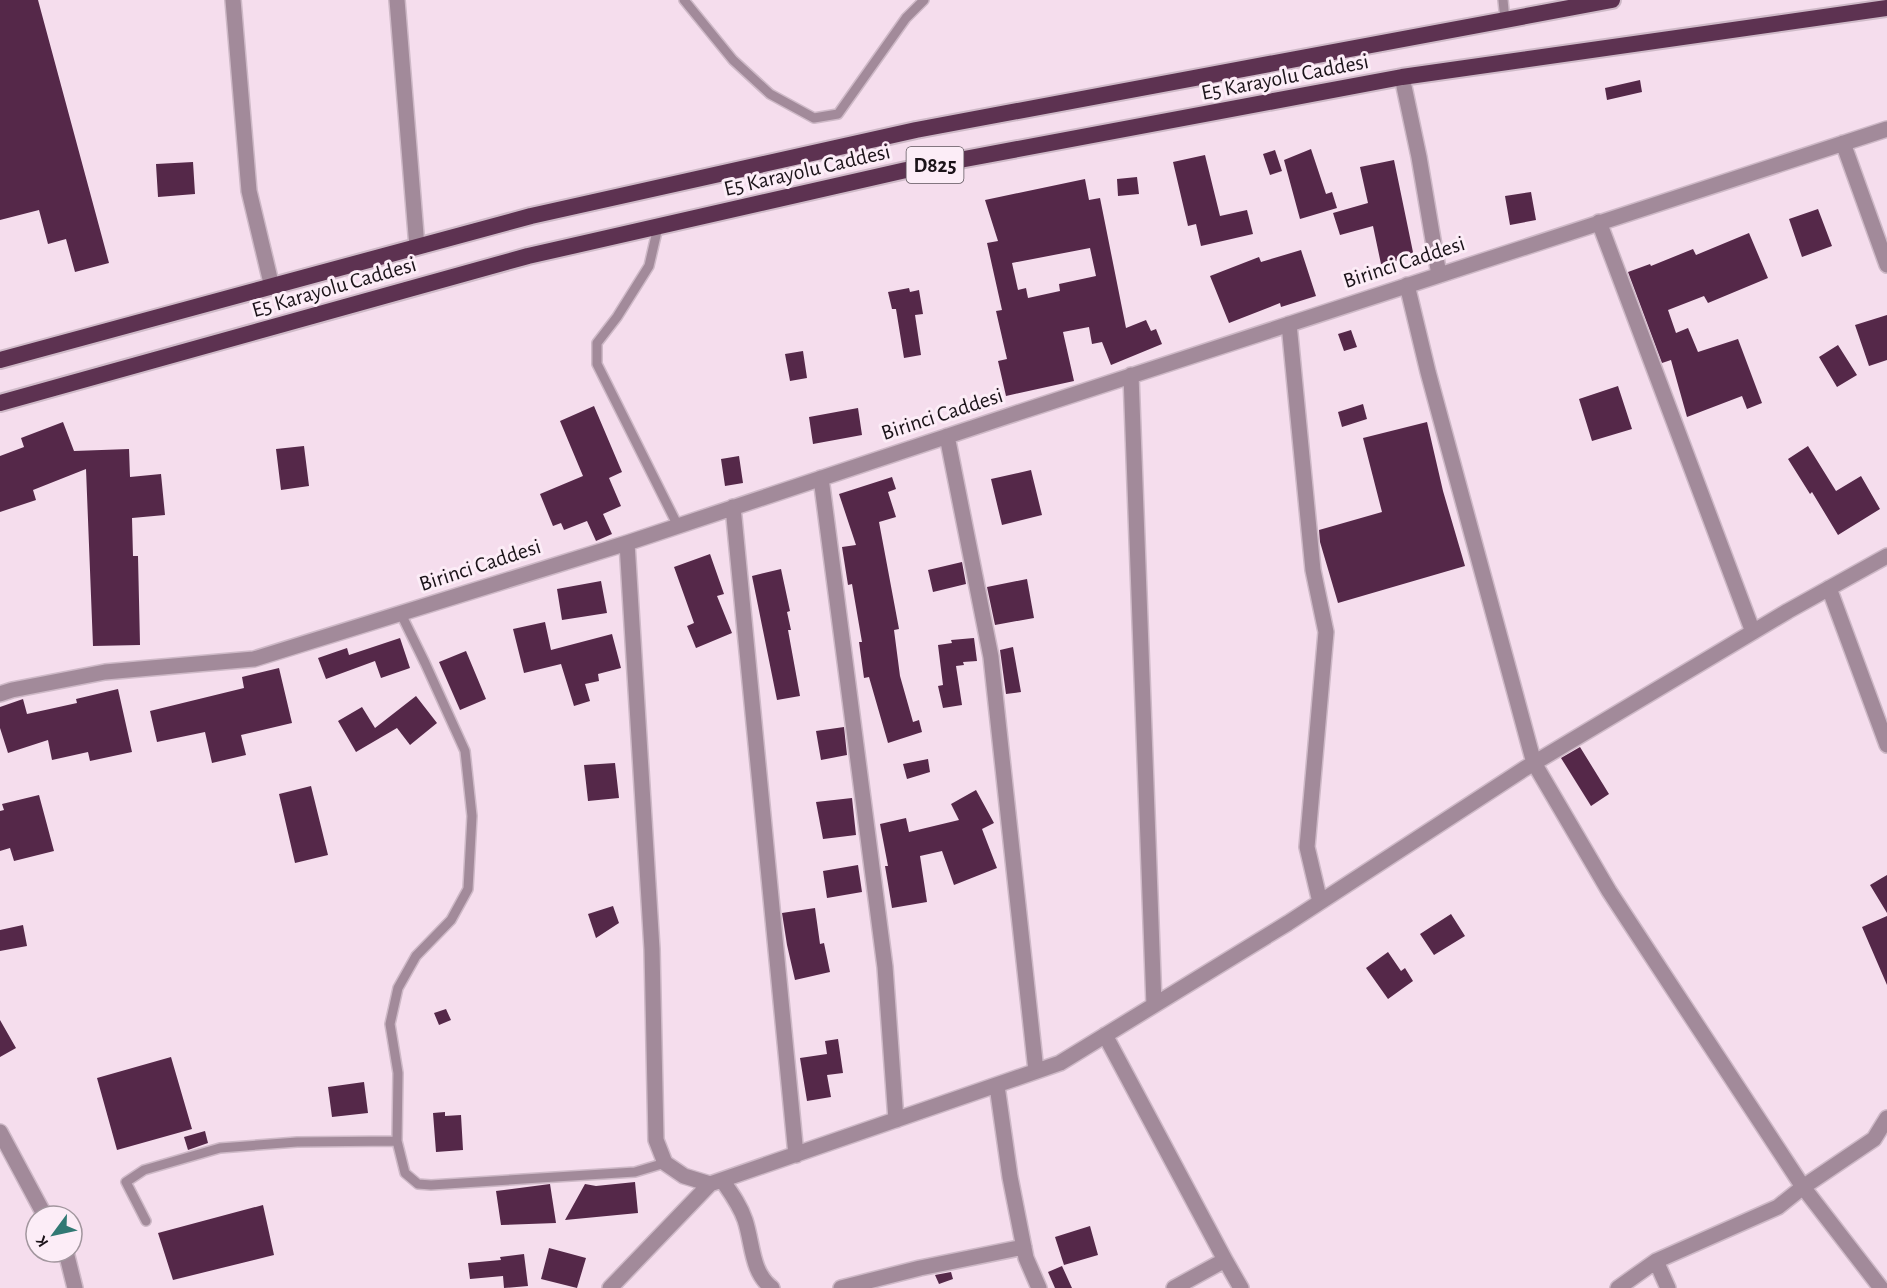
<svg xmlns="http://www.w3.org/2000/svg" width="1887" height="1288" font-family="'Alegreya Sans',sans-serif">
  <rect width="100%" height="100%" fill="#f5dded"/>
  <path fill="#552849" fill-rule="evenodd" d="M 0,0 L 38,0 L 109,263 L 75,272 L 66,239 L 48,244 L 39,210 L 0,220 Z
    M 1640,80 L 1642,92 L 1607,100 L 1605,88 Z
    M 1311,149 L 1326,194 L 1332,192 L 1337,208 L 1300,219 L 1284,160 Z
    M 1275,150 L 1282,171 L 1270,175 L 1263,154 Z
    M 1205,155 L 1220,216 L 1247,210 L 1253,234 L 1201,246 L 1196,224 L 1188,226 L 1173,162 Z
    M 1394,160 L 1414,257 L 1381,264 L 1373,226 L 1340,235 L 1333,213 L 1368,203 L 1360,167 Z
    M 193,162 L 195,194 L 158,197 L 156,164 Z
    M 1137,177 L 1139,194 L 1118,196 L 1117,179 Z
    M 1085,179 L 1089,200 L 1100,198 L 1126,328 L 1146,320 L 1151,331 L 1156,329 L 1162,344 L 1111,365 L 1102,342 L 1092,344 L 1089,327 L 1063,332 L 1074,381 L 1006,396 L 998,361 L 1007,359 L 996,311 L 1002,310 L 987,243 L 998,241 L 985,200 ZM 1090,248 L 1096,276 L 1059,284 L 1060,291 L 1028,298 L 1026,288 L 1018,290 L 1012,263 Z
    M 1531,192 L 1536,220 L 1510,225 L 1505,196 Z
    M 1818,209 L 1832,246 L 1802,257 L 1789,219 Z
    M 1749,233 L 1768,278 L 1708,303 L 1704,296 L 1668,310 L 1676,333 L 1688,328 L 1698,352 L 1738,339 L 1762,403 L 1747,409 L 1742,396 L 1687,417 L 1671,360 L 1662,363 L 1628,272 L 1650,264 L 1651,266 L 1693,249 L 1696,255 Z
    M 1301,250 L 1316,296 L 1281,307 L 1280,303 L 1229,323 L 1210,276 L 1259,257 L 1261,262 Z
    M 909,288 L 910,292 L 919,290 L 923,314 L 915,315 L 921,355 L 904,358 L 896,309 L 892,309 L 888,292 Z
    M 1887,315 L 1887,360 L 1869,366 L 1855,325 Z
    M 1351,330 L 1357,347 L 1344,351 L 1338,334 Z
    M 1838,345 L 1857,375 L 1837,387 L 1819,357 Z
    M 803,351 L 807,378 L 790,381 L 785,354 Z
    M 1618,386 L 1632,429 L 1592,441 L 1579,399 Z
    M 1363,404 L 1367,419 L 1342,427 L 1338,412 Z
    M 594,406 L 622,472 L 609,478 L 621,506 L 603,514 L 612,534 L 596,541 L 587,521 L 564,530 L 561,523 L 553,526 L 540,494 L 583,476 L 560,421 Z
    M 858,408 L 862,435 L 813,444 L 809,417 Z
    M 63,422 L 74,451 L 129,449 L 130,477 L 161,474 L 165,515 L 132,518 L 133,556 L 138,556 L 140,645 L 93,646 L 86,469 L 33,490 L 36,500 L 0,512 L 0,456 L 24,447 L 21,438 Z
    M 1427,422 L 1443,491 L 1465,566 L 1338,603 L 1320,542 L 1319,530 L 1382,512 L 1363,438 Z
    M 304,446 L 309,486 L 281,490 L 276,449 Z
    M 1808,446 L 1836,491 L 1861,476 L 1880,509 L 1838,535 L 1812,492 L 1810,494 L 1788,459 Z
    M 739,456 L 743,483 L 725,486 L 721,459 Z
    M 1031,470 L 1042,515 L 1002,525 L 991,479 Z
    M 892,477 L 896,489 L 888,492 L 896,517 L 879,522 L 899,629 L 894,630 L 900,676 L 913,722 L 919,720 L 922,732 L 888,743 L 869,677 L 864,678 L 859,642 L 862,642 L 852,584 L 848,585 L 842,547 L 856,545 L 839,494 Z
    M 710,554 L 724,594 L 717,596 L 732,633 L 696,648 L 687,626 L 694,623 L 674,567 Z
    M 962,562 L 966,584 L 933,592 L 928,570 Z
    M 781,569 L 790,611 L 787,612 L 791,630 L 788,630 L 800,696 L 777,700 L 752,576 Z
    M 1027,579 L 1034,618 L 995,625 L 987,587 Z
    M 601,581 L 607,613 L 562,620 L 557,589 Z
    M 545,622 L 551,650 L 612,634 L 621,668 L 598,674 L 599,681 L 585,684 L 590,701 L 574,706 L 561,664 L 524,673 L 513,629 Z
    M 400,638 L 410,668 L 381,678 L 375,661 L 326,679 L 318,658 L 347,648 L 349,655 Z
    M 974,638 L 977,661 L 963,662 L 964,665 L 956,666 L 962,705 L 943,708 L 938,686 L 943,685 L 938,645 L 952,643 L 951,640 Z
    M 1013,647 L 1021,692 L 1006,694 L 1000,650 Z
    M 466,651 L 486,699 L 460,710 L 439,662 Z
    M 279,668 L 292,723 L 241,735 L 246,755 L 212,763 L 205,732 L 157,742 L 150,711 L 244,688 L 242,677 Z
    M 118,689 L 132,752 L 90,761 L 88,752 L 52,760 L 48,740 L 8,753 L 0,728 L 0,707 L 23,699 L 27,714 L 77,703 L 76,699 Z
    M 416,696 L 437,723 L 410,745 L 397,728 L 356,752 L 338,721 L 362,707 L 375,728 Z
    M 844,727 L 847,755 L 821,760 L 816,731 Z
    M 1580,747 L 1609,794 L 1591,806 L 1561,758 Z
    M 928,759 L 930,772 L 907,779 L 903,764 Z
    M 615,763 L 619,798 L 588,801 L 584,765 Z
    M 311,786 L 328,855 L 295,863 L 279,794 Z
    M 976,790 L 994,823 L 982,829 L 997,868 L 954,885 L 942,851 L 920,856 L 927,902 L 892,908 L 885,866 L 888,866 L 880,824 L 906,818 L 909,832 L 959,820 L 951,804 Z
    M 39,795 L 54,851 L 14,861 L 10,848 L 0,851 L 0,811 L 4,810 L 2,804 Z
    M 852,798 L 856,835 L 823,839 L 816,802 Z
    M 858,865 L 862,892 L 827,898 L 823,871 Z
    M 1887,875 L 1887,913 L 1870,885 Z
    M 613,906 L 619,923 L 596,938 L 588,914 Z
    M 815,908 L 820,944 L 824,943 L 830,972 L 795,980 L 787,945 L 782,913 Z
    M 1451,914 L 1465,936 L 1434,955 L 1420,934 Z
    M 1887,916 L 1887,985 L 1862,927 Z
    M 23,925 L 27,946 L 0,951 L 0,930 Z
    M 1388,952 L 1401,971 L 1405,968 L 1413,981 L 1388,999 L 1366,968 Z
    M 446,1009 L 451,1020 L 439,1025 L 434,1013 Z
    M 0,1020 L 16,1048 L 0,1057 Z
    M 838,1039 L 843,1073 L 827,1075 L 831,1097 L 807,1101 L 800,1058 L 827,1054 L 825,1041 Z
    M 171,1057 L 192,1129 L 117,1150 L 97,1078 Z
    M 364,1082 L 368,1113 L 332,1117 L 328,1087 Z
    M 445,1112 L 445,1116 L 461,1115 L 463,1150 L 436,1152 L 433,1113 Z
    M 205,1131 L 208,1143 L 188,1150 L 184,1137 Z
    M 635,1182 L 638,1213 L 565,1220 L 585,1184 L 596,1186 Z
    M 550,1184 L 556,1223 L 501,1225 L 496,1191 Z
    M 263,1205 L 274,1255 L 173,1280 L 158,1233 Z
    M 1090,1226 L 1098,1255 L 1064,1265 L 1055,1237 Z
    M 549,1248 L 586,1258 L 577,1288 L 541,1279 Z
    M 524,1254 L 528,1286 L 504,1288 L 503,1276 L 470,1279 L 468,1263 L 501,1260 L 500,1257 Z
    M 1062,1266 L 1072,1288 L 1055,1288 L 1048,1272 Z
    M 951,1272 L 953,1279 L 939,1284 L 935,1275 Z"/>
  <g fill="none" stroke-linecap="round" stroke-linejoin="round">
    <defs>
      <path id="service" d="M 684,0 L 733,60 L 770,94 L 814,118 L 838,114 L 906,18 L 924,0
        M 1503,0 L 1505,20
        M 658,227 L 649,266 L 617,317 L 597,343 L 597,364 L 678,526
        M 401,614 L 425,663 L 465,751 L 472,816 L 468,889 L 451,920 L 416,956 L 398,988 L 390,1024 L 398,1073 L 397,1141 L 405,1173 L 418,1184 L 431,1185 L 635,1172 L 665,1163
        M 146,1221 L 126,1182 L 144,1170 L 220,1148 L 297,1142 L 397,1141"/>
      <path id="minor" d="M 233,0 L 249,191 L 272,287
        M 397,0 L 417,247
        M 1402,77 L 1419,157 L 1439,275
        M 1843,143 L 1887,265
        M 1599,222 L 1753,632
        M 1407,285 L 1428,372 L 1534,763 L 1609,891 L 1803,1187 L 1881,1288
        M 1289,324 L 1313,570 L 1326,632 L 1307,847 L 1320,902
        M 1131,375 L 1154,1005
        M 947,436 L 991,657 L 1036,1071
        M 821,478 L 885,967 L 896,1120
        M 733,507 L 796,1155
        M 627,543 L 652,949 L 656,1140 L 665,1163 L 684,1176 L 710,1184
        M 1829,588 L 1887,745
        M 0,694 L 12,690 L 105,672 L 254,659 L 627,543 L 1008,416 L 1887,129
        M 1105,1035 L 1225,1260
        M 997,1086 L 1010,1177 L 1026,1258 L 1039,1288
        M 0,1132 L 45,1216
        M 722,1180 C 731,1193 740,1205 745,1220 C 753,1244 751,1272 772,1288
        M 66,1252 L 75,1288
        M 1656,1261 L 1668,1288
        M 610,1288 L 710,1184 L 1060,1063 L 1288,923 L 1524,769 L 1788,611 L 1887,556
        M 841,1288 L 920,1268 L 1024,1247
        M 1174,1288 L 1225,1260 L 1241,1288
        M 1618,1288 L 1656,1261 L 1778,1207 L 1803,1187 L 1874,1139 L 1887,1118"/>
      <path id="trunk" d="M 0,360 L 531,216 L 916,130 L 1612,0
        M 0,403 L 528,256 L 906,170 L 1402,77 L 1887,8"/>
    </defs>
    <use href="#service" stroke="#ceb9c7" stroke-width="12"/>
    <use href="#minor" stroke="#ceb9c7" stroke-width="18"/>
    <use href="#trunk" stroke="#ceb9c7" stroke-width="20"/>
    <use href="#service" stroke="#a28a9a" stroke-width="9"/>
    <use href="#minor" stroke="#a28a9a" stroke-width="15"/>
    <use href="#trunk" stroke="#5d3251" stroke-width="16"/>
  </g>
  <g text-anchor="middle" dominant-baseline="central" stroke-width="6" stroke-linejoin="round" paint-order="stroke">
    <rect fill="#fcedf7" stroke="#5e545c" stroke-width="1.5" x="906.5" y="147" width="57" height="36" rx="4.5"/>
    <g font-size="21" font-weight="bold" fill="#1b1319">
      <text x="935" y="165">D825</text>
    </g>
    <g font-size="22" fill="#1b1319" stroke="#fcedf7">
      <text transform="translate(1285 77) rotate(-11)">E5 Karayolu Caddesi</text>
      <text transform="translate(807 170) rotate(-13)">E5 Karayolu Caddesi</text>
      <text transform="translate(1404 262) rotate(-18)">Birinci Caddesi</text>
      <text transform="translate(334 287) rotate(-16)">E5 Karayolu Caddesi</text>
      <text transform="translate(942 414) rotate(-18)">Birinci Caddesi</text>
      <text transform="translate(480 565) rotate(-18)">Birinci Caddesi</text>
    </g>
  </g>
  <g transform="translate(54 1234) rotate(237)"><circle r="28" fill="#fcedf7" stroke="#a2969e" stroke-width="1.5"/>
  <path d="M0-4.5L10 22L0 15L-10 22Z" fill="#317974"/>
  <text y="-9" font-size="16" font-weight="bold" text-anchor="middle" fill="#1b1319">K</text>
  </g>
</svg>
